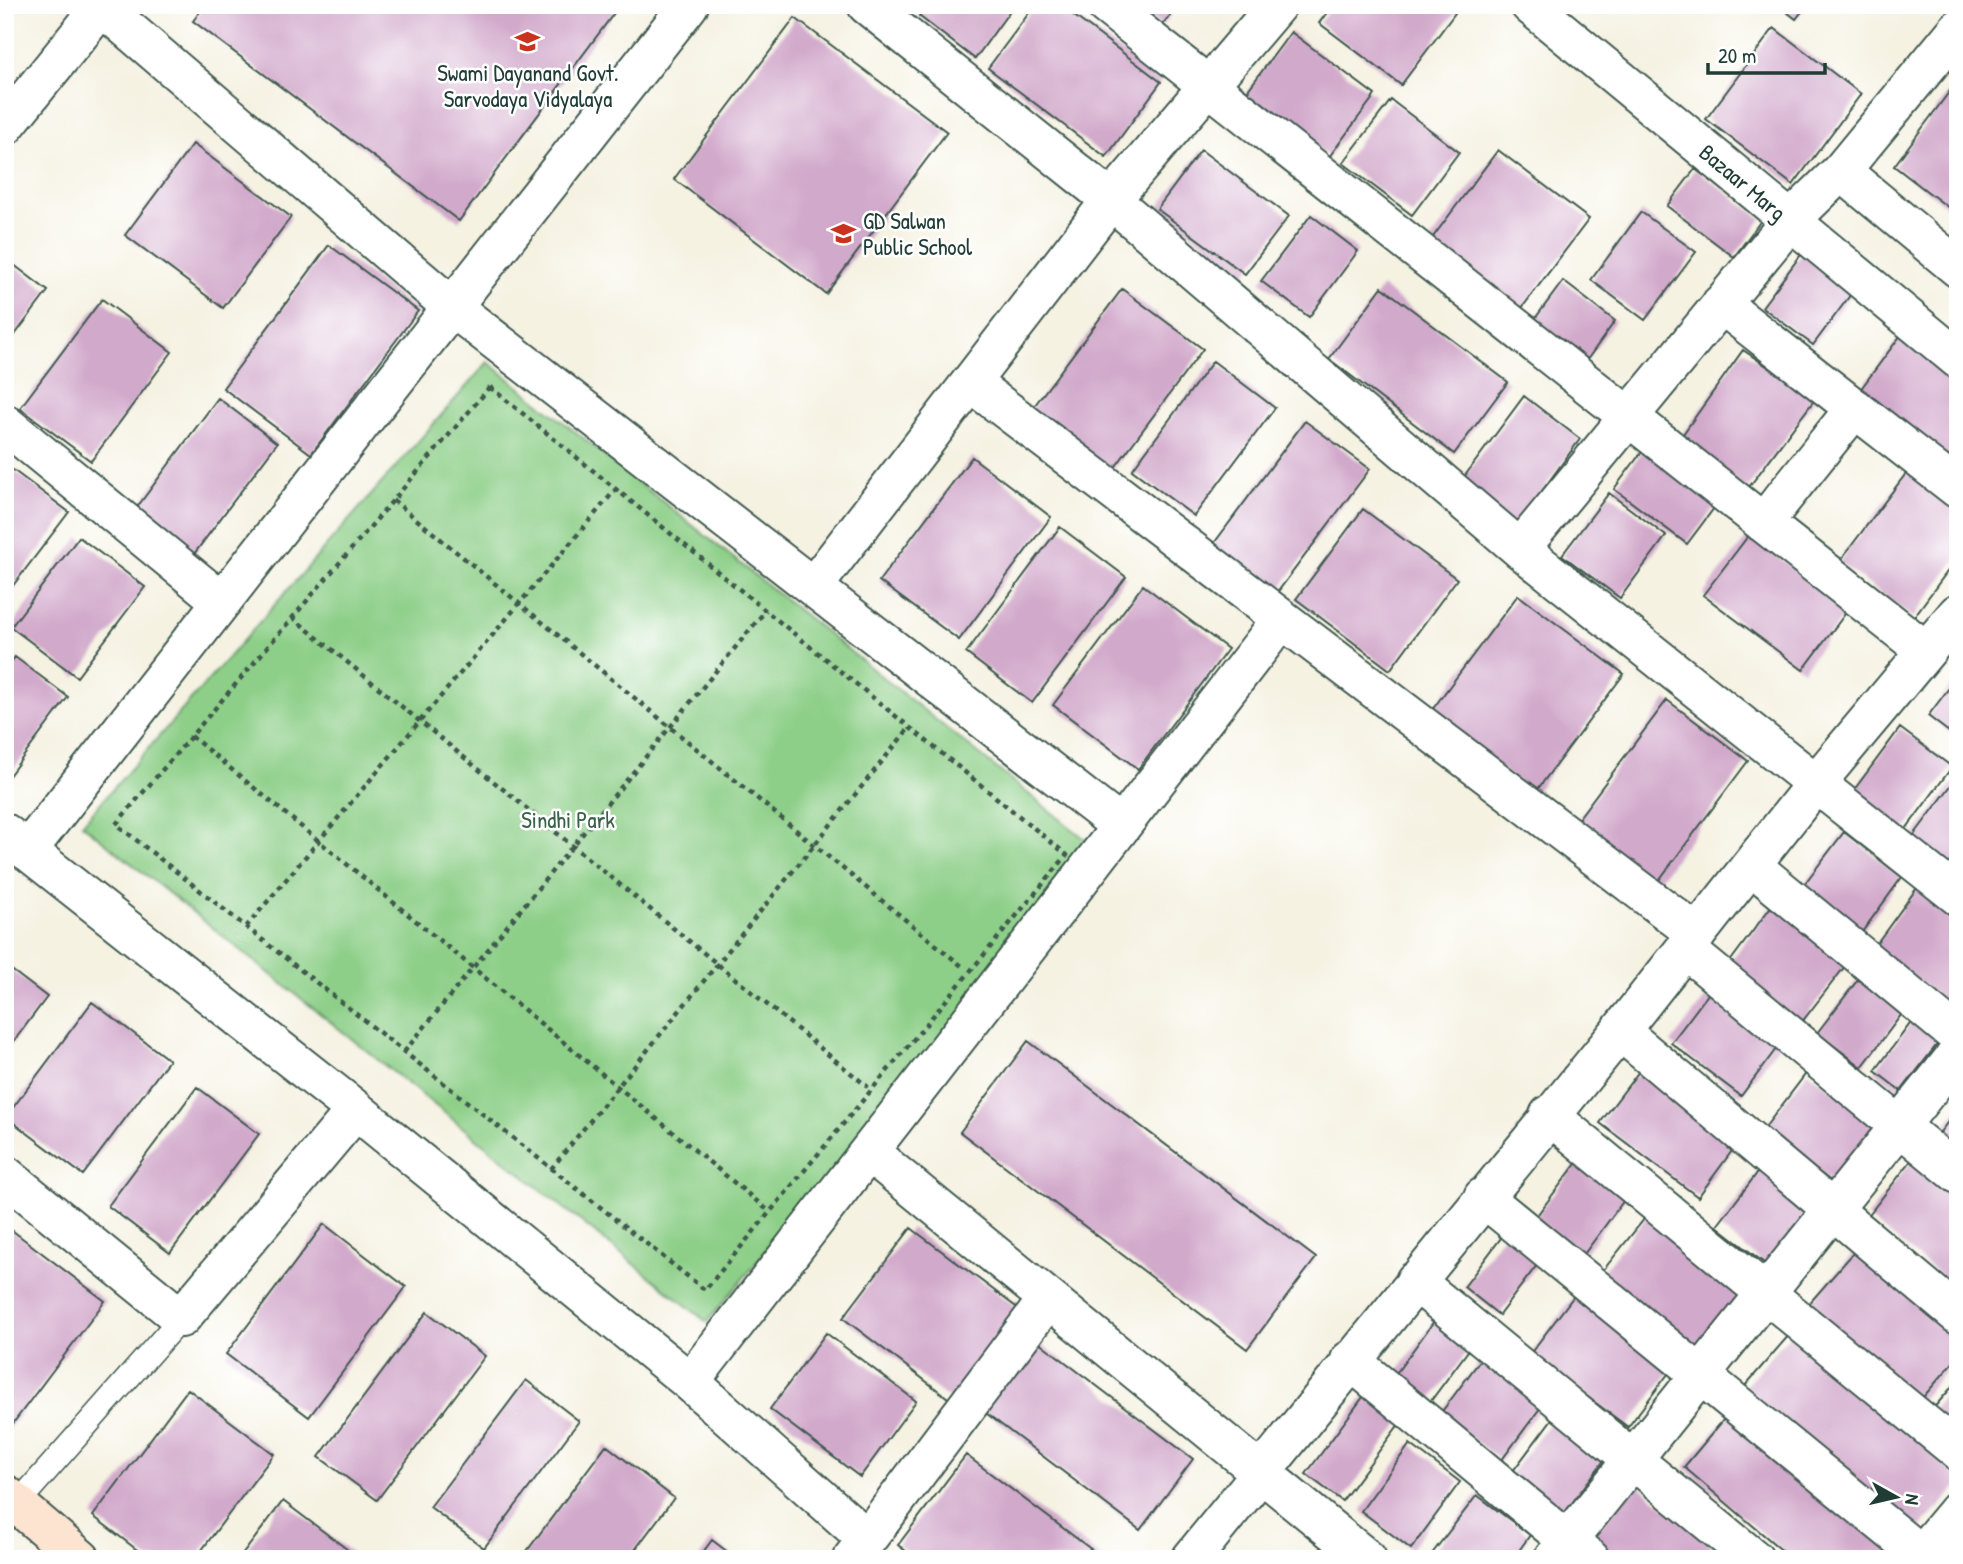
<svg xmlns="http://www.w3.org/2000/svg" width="1963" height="1564" font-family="'Patrick Hand',sans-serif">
  <rect width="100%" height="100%" fill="#fff"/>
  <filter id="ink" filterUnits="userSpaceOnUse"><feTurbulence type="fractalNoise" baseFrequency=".0143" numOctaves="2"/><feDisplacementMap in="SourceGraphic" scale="14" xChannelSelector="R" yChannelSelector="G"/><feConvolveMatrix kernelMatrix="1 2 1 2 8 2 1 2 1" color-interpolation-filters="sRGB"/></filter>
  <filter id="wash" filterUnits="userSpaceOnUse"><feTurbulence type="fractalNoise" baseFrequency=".00686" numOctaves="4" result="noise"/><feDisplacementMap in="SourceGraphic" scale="28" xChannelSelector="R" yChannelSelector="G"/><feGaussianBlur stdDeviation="1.57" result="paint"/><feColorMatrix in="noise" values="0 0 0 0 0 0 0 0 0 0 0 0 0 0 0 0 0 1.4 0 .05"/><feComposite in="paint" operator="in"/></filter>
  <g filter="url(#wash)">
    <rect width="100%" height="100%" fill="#f5f2e2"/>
    <path fill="#8dcf88" stroke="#56865e" stroke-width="2" d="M 488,362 L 1100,851 L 707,1322 L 82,824 Z"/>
    <g id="blocks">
      <path fill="#d1a9cb" d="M 205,5 L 620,5 L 459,221 L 193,21 Z
        M 927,5 L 1014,5 L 975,59 L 919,16 Z
        M 1035,5 L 1060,5 L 1161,82 L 1106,157 L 988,68 Z
        M 1134,5 L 1178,5 L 1162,26 Z
        M 1333,5 L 1445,5 L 1455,13 L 1401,85 L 1319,23 Z
        M 1778,5 L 1807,5 L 1796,19 Z
        M 795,18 L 947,132 L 826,294 L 674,179 Z
        M 1774,28 L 1861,94 L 1793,185 L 1706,119 Z
        M 1291,32 L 1375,95 L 1329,157 L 1245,94 Z
        M 1958,80 L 1958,215 L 1894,166 Z
        M 1391,100 L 1459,152 L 1412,215 L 1343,163 Z
        M 193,144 L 291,217 L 223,308 L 125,235 Z
        M 1201,150 L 1289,216 L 1245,274 L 1157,209 Z
        M 1498,150 L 1589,219 L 1521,309 L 1430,241 Z
        M 1695,169 L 1762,219 L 1734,257 L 1667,206 Z
        M 1641,212 L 1696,252 L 1645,320 L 1591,280 Z
        M 1311,215 L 1358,251 L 1309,317 L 1261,281 Z
        M 329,245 L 418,311 L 311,454 L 223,388 Z
        M 1803,252 L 1854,290 L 1813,345 L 1762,307 Z
        M 5,258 L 48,291 L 5,348 Z
        M 1563,281 L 1615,321 L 1584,364 L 1531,324 Z
        M 1382,287 L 1508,382 L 1454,454 L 1329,359 Z
        M 1122,289 L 1203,349 L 1107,478 L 1026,417 Z
        M 102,299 L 172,352 L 91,461 L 20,408 Z
        M 1904,331 L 1958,371 L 1958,477 L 1854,398 Z
        M 1743,350 L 1815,399 L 1746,491 L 1683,434 Z
        M 1213,361 L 1275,408 L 1194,516 L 1132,470 Z
        M 1524,396 L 1580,439 L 1515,528 L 1458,485 Z
        M 218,398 L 277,443 L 194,554 L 135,510 Z
        M 1305,421 L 1370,469 L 1276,594 L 1212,546 Z
        M 1647,445 L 1720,500 L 1687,544 L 1614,489 Z
        M 972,457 L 1051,517 L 959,640 L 879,581 Z
        M 5,464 L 69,512 L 5,596 Z
        M 1911,467 L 1958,503 L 1958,557 L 1913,618 L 1839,562 Z
        M 1609,493 L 1666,536 L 1620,598 L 1562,555 Z
        M 1363,509 L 1457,579 L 1390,670 L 1296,599 Z
        M 1060,527 L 1126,577 L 1032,703 L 966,653 Z
        M 1749,535 L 1848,610 L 1803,670 L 1703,595 Z
        M 79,537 L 145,587 L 77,677 L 11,627 Z
        M 1143,585 L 1228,649 L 1138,769 L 1053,705 Z
        M 1518,595 L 1624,674 L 1534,794 L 1429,714 Z
        M 15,657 L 68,697 L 5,781 L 5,670 Z
        M 1958,676 L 1958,739 L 1928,716 Z
        M 1667,700 L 1748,761 L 1653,888 L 1572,827 Z
        M 1900,728 L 1952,767 L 1900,837 L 1848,798 Z
        M 1953,783 L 1958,787 L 1958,882 L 1908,843 Z
        M 1844,832 L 1902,877 L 1862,932 L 1802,887 Z
        M 1917,888 L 1958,919 L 1958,1012 L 1874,947 Z
        M 1773,904 L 1849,961 L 1801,1023 L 1726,967 Z
        M 5,965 L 47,997 L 5,1053 Z
        M 1863,973 L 1907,1007 L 1862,1067 L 1817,1033 Z
        M 1712,989 L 1782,1041 L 1741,1096 L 1671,1043 Z
        M 92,1002 L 169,1060 L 83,1175 L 6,1117 Z
        M 1918,1013 L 1945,1034 L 1901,1091 L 1875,1071 Z
        M 1028,1041 L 1316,1258 L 1247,1349 L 960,1132 Z
        M 1643,1066 L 1740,1140 L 1698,1197 L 1600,1123 Z
        M 1808,1071 L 1876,1123 L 1832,1182 L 1763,1130 Z
        M 197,1087 L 259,1134 L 170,1253 L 108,1206 Z
        M 1958,1109 L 1958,1160 L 1933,1141 Z
        M 1582,1156 L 1630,1192 L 1584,1254 L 1535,1218 Z
        M 1914,1157 L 1958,1192 L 1958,1289 L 1867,1217 Z
        M 1761,1168 L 1813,1209 L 1768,1266 L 1717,1226 Z
        M 1649,1213 L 1744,1289 L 1696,1350 L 1601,1273 Z
        M 324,1224 L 406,1287 L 309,1417 L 226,1354 Z
        M 5,1225 L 105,1301 L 5,1434 Z
        M 911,1228 L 1020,1310 L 952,1401 L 843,1318 Z
        M 1507,1230 L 1543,1257 L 1499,1315 L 1464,1287 Z
        M 1862,1243 L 1958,1327 L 1958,1357 L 1918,1403 L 1807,1306 Z
        M 1580,1288 L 1677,1362 L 1628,1427 L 1530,1354 Z
        M 427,1312 L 485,1356 L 377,1500 L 319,1457 Z
        M 1440,1313 L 1476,1340 L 1427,1406 L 1392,1379 Z
        M 1796,1327 L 1958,1470 L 1958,1486 L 1912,1537 L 1744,1387 Z
        M 826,1333 L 916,1401 L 860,1477 L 770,1409 Z
        M 1035,1339 L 1193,1459 L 1140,1530 L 982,1410 Z
        M 1485,1354 L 1546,1400 L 1501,1461 L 1440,1414 Z
        M 526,1380 L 579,1421 L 484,1548 L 430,1507 Z
        M 1958,1380 L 1958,1434 L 1931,1411 Z
        M 188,1389 L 274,1454 L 195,1559 L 149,1559 L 93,1516 Z
        M 1369,1389 L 1405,1416 L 1342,1501 L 1306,1474 Z
        M 1730,1412 L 1898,1554 L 1895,1559 L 1792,1559 L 1684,1467 Z
        M 1552,1419 L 1605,1459 L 1563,1515 L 1510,1475 Z
        M 1410,1444 L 1460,1482 L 1411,1549 L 1361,1511 Z
        M 606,1445 L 674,1498 L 628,1559 L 521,1559 Z
        M 966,1455 L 1104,1559 L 916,1559 L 898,1545 Z
        M 1636,1483 L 1727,1559 L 1604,1559 L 1586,1544 Z
        M 1477,1495 L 1530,1535 L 1513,1559 L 1436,1559 L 1431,1555 Z
        M 283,1501 L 360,1559 L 239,1559 Z
        M 712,1540 L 737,1559 L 698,1559 Z"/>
    </g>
  </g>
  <g filter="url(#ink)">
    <use href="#blocks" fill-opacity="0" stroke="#3f584e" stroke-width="2"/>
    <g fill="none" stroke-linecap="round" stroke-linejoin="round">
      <defs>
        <path id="lane" d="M 10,1512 L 181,1318"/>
        <path id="street" d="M 867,5 L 1111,200 L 1520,549 L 1958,896
          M 1106,5 L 1926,651
          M 1530,5 L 1958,359
          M 102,7 L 452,307 L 689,5
          M 5,126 L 103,5
          M 1841,171 L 1958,268
          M 1721,304 L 1958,489
          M 971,383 L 1697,934
          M 5,424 L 220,600
          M 1763,523 L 1855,408
          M 1520,549 L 1790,221 L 1841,171 L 1958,29
          M 813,587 L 1111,200 L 1277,5
          M 5,833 L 356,1110 L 181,1318 L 5,1175
          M 27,851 L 452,307 L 1121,826
          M 1752,866 L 1958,1036
          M 1685,949 L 1958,1174
          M 1620,1031 L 1958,1315
          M 356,1110 L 690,1382 L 867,1539
          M 1549,1115 L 1958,1451
          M 869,1152 L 1367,1559
          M 1483,1197 L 1921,1555
          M 1415,1281 L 1754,1559
          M 1350,1360 L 1590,1559
          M 690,1382 L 1282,619
          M 852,1559 L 1048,1299
          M 1191,1559 L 1620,1031 L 1816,783 L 1958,613
          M 1553,1559 L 1958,1053
          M 1917,1559 L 1958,1510"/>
        <path id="secondary" d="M 5,1494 L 81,1559"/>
      </defs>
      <use href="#lane" stroke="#3f584e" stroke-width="26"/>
      <use href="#street" stroke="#3f584e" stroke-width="42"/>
      <use href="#secondary" stroke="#3f584e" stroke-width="42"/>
      <path stroke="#3f584e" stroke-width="4.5" stroke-dasharray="5 5" stroke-linecap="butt" d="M 490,387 L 1067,855 L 705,1290 L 116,824 Z
        M 393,500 L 963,967
        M 292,617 L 868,1087
        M 191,736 L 770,1212
        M 246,927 L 616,489
        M 404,1052 L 766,610
        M 551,1169 L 910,727"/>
      <use href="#lane" stroke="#fff" stroke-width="23"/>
      <use href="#street" stroke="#fff" stroke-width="38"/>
      <use href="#secondary" stroke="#fde4d0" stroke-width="38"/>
    </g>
  </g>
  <defs>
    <symbol id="school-bare" viewBox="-9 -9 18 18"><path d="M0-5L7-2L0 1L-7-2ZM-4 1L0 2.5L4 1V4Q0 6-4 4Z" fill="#c8321e" stroke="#fff" stroke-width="2.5" paint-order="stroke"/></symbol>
  </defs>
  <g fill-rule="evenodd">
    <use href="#school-bare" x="510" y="24" width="35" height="35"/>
    <use href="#school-bare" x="826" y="216" width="35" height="35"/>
  </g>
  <g text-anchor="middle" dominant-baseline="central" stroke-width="5" stroke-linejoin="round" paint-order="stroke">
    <g font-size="23" fill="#1f3d34" stroke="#fff">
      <text x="528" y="72">Swami Dayanand Govt.<tspan x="528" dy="26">Sarvodaya Vidyalaya</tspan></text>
      <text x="863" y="220" text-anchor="start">GD Salwan<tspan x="863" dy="26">Public School</tspan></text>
    </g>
    <g font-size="23" fill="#1f3d34" stroke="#fff">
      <text transform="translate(1743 182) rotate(40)">Bazaar Marg</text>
    </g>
    <g font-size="23" fill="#3a6249" stroke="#fff">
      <text x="568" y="819">Sindhi Park</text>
    </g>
  </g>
  <rect width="1963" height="1564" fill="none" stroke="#fff" stroke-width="28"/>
  <g transform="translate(1896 1497) rotate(98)" stroke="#ffffff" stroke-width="5" paint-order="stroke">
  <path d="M0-5L12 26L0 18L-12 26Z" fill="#1f3d34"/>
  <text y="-10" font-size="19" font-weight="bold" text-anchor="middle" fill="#1f3d34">N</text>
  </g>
  <path d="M1708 63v10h117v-10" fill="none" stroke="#1f3d34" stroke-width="3.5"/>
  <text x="1718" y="63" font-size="21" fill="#1f3d34" stroke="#ffffff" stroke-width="5" paint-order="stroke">20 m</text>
</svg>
